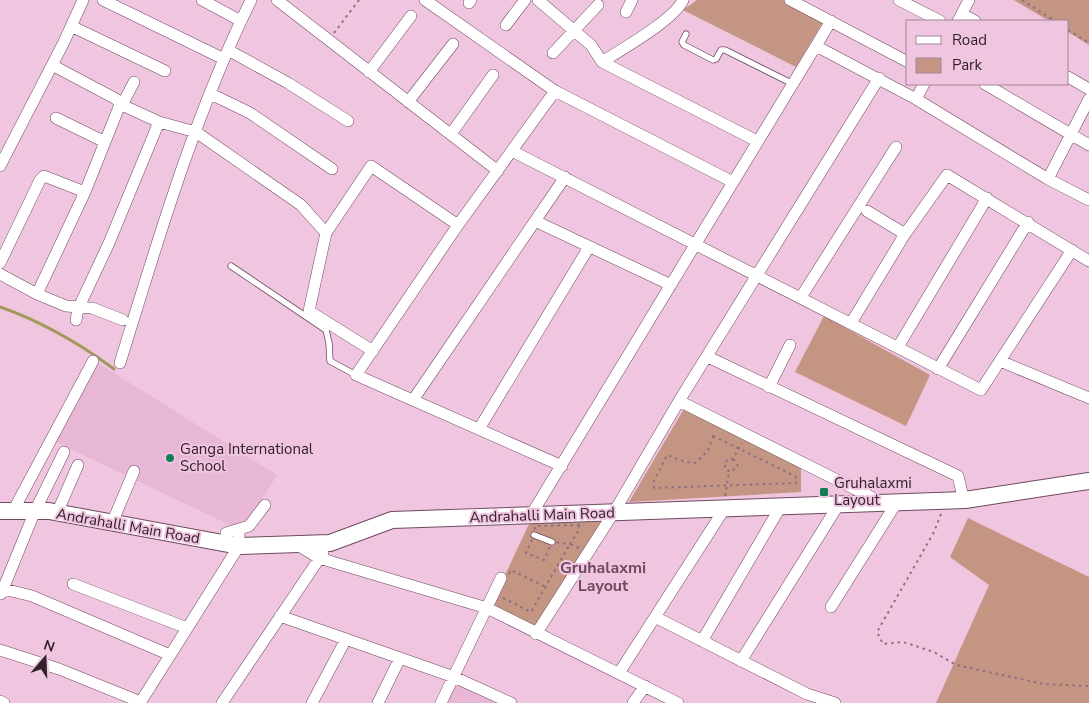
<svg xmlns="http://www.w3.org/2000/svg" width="1089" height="703" font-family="'Nunito Sans',sans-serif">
  <rect width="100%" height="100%" fill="#f0c5df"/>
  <path fill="#e9b7d6" d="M 98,363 L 277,475 L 247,524 L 236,528 L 54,441 Z
    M 455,682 L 498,703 L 445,703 Z"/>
  <path fill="#c49583" d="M 697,0 L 783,0 L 824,20 L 796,67 L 683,10 Z
    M 1014,0 L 1089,0 L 1089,45 L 1068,32 L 1068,21 L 1049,21 Z
    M 824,316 L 930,375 L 906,426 L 795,372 Z
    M 685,407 L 801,468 L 801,492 L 629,502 Z
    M 968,518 L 1089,577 L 1089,703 L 936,703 L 989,585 L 950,557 Z
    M 603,521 L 536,626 L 491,605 L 529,524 Z"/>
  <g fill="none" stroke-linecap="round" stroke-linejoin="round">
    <path stroke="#a2995c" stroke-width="3" d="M 0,307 C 40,321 80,344 114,369"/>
    <defs>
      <path id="lane" d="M 686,34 L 682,42 L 684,45 L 713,60 L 716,59 L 721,50 L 725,50 L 793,84
        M 231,266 L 326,330 L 329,343 L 330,361 L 356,375
        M 534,535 L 552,542"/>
      <path id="street" d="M 103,0 L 224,59
        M 202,0 L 241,21
        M 277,0 L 498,171
        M 425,0 L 555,91 L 733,182
        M 538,0 L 591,45 L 602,62 L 757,141
        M 790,0 L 908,62
        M 899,0 L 940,21
        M 469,3 L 471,0
        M 626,12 L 632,0
        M 962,14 L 975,21
        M 958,21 L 969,0
        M 506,25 L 525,0
        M 71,26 L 165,71
        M 816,46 L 916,99 L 1048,179 L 1089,200
        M 228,50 L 288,83 L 348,121
        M 553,53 L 598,5
        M 602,62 C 622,49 674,20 683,0
        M 52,65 L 116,99 L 122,105 L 134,82
        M 369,72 L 411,16
        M 1068,77 L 1089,89
        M 985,84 L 1089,145
        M 555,91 L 458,225 L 356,375 L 562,466
        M 211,94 L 250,113 L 332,169
        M 916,99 L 924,84
        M 408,102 L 453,44
        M 56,118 L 105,142
        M 451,134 L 493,75
        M 512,151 L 981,390 L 1072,250
        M 0,166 L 64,42 L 83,0
        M 1048,179 L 1089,99
        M 867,211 L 905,234
        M 535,221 L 671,285
        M 0,263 L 40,180 L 44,176 L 85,192
        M 0,274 L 37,294 L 66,306 L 92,308 L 123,320
        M 37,294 L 85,192 L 119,107 L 122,105 L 159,122
        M 801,297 L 896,147
        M 76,320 L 78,309 L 109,243 L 159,122 L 196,132 L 301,205 L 326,233
        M 851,323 L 905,234 L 947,175 L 1089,261
        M 898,347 L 987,198
        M 373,351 L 309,311 L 326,233 L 371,166 L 458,225
        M 708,357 L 958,476 L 962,493 L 960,500
        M 1000,361 L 1089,398
        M 120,363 C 158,240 194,116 251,0
        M 938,369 L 1028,222
        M 769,387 L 790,345
        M 413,400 L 565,177
        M 679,401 L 881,502
        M 479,429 L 589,247
        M 13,511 L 93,361
        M 57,513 L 78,465
        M 531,515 L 831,21
        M 112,523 L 134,471
        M 226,533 L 249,526 L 265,505
        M 296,544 L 319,558 L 487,608 L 678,703
        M 73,584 L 187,628
        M 0,588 L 32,596 L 170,655
        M 1,594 L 35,511 L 64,452
        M 831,607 L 897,502
        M 280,616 L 454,677 L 511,703
        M 655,617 L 807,694 L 835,703
        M 536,634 L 614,512 L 679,401 L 879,78
        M 702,641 L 781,506
        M 0,650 L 59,669 L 141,702
        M 741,661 L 839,504
        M 619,673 L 725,508
        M 0,701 L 4,703
        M 140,703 L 239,546 L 239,531
        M 222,703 L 323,553
        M 312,703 L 346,639
        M 378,703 L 400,658
        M 441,703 L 501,578
        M 633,703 L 645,686"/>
      <path id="secondary" d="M 0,511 L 49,511 L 239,546 L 330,543 L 392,520 L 965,500 L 1089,481"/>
    </defs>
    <use href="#lane" stroke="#6e4a61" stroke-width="7"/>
    <use href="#street" stroke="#6e4a61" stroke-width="12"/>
    <use href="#secondary" stroke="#6e4a61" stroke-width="18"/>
    <path stroke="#8c7081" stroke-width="2" stroke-dasharray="2.5 4" stroke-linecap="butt" d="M 1022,0 L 1055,21
      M 1068,30 L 1089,43
      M 334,33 L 359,0
      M 713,436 L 795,476 L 797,479 L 796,483 L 654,488 L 653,483 L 667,455 L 686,462 L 695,463 L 708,451 Z
      M 733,459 L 738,466 L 731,472 L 726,470 L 724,463 L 729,459 L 733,459 L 742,443
      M 725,496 L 729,472
      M 941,514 L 934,532 L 877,632 L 883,644 L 903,642 L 934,652 L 956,665 L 1044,684 L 1089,686
      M 579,525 L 579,530 L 570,544 L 552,542 L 544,560 L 526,553 L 534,535 L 535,526 Z
      M 509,574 L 511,570 L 546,587
      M 503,598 L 531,612 L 570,544 L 579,548"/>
    <use href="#lane" stroke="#fff" stroke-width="5.5"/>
    <use href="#street" stroke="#fff" stroke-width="11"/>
    <use href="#secondary" stroke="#fff" stroke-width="16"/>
  </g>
  <g fill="#167c55" stroke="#f0c5df" stroke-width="2">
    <circle cx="170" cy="458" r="5"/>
    <rect x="819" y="487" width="10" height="10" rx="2.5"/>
  </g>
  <g text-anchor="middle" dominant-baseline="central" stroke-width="4" stroke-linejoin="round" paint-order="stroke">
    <g font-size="15" fill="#32222c" stroke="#f0c5df" text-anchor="start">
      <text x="180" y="449">Ganga International<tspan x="180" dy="17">School</tspan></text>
      <text x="834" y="483">Gruhalaxmi<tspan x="834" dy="17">Layout</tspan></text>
    </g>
    <g font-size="15" fill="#32222c" stroke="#f0c5df">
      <text transform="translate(542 515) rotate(-2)">Andrahalli Main Road</text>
      <text transform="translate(128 526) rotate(10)">Andrahalli Main Road</text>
    </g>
    <g font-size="16" font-weight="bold" fill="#6e4960" stroke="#f0c5df">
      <text x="603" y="568">Gruhalaxmi<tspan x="603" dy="18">Layout</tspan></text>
    </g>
  </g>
  <rect x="906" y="20" width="162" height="65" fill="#f0c5df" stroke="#a48497"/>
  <rect x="916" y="36" width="25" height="8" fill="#ffffff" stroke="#a48497"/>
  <text x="952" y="45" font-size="15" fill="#32222c">Road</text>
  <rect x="916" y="58" width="25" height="15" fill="#c49583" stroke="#a48497"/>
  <text x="952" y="70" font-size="15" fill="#32222c">Park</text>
  <g transform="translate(45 658) rotate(19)" stroke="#f0c5df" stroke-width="4" paint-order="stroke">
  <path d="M0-4L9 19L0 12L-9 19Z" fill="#32222c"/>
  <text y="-8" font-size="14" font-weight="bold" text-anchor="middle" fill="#32222c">N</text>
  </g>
</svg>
